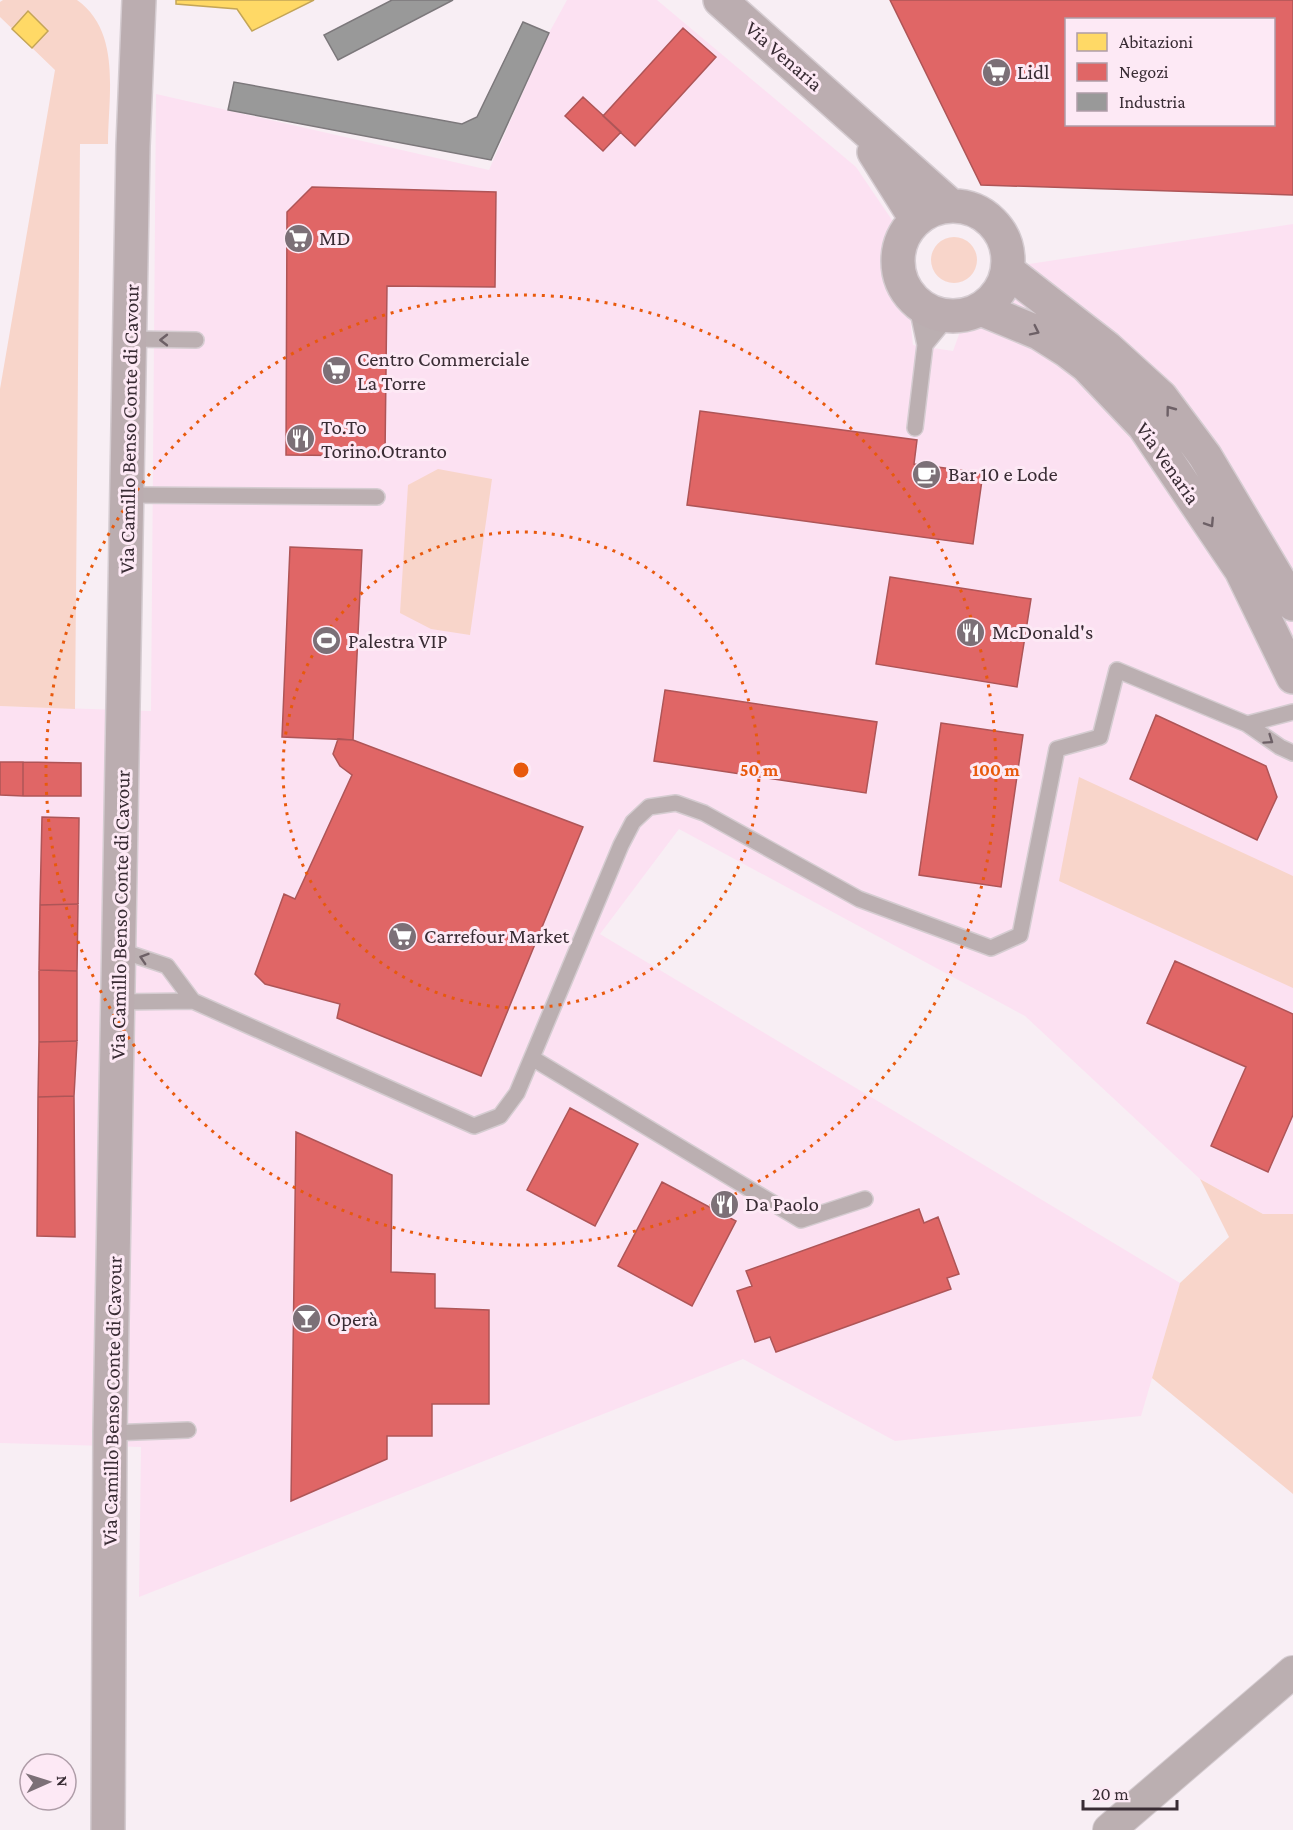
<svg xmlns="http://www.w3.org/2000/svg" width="1293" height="1830" font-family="'Crimson Pro',serif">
  <rect width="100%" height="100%" fill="#f8eef4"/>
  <path fill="#fce1f2" d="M 567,0 L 657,0 L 856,167 L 894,223 L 893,271 L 910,317 L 913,345 L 953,351 L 961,329 L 975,322 L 1029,264 L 1293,224 L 1293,1214 L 1263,1214 L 1200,1179 L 1025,1016 L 679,829 L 600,934 L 1180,1283 L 1141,1416 L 895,1441 L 743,1359 L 139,1597 L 141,1447 L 0,1443 L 0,706 L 151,711 L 156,94 L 489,170 L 549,33 Z"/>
  <path fill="#f8d5ca" d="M 3,0 L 77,0 C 122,32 108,96 108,144 L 80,144 L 75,709 L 0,706 L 0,389 L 55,70 L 0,17 L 0,2 Z
    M931 260a23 23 0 1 1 46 0a23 23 0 1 1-46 0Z
    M 438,469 L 492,479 L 470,635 L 431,629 L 400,613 L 408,485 Z
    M 1079,777 L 1293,876 L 1293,988 L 1059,881 Z
    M 1200,1179 L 1263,1214 L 1293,1214 L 1293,1494 L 1152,1378 L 1180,1283 L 1229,1237 Z"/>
  <path fill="#ffd966" stroke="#c4a557" stroke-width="1.5" d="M 176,0 L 314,0 L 252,31 L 237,9 L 176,4 Z
    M 28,11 L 48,31 L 32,48 L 12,29 Z"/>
  <path fill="#e06666" stroke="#ae5557" stroke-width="1.5" fill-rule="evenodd" d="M 890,0 L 1293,0 L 1293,195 L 981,185 ZM 1066,20 L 1274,20 L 1274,124 L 1066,124 Z
    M 683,28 L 716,57 L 635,146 L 603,116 Z
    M 583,97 L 621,132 L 603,151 L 565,116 Z
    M 312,187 L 496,192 L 495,287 L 387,286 L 385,456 L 286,455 L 287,212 Z
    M 700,411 L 917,440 L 914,464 L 983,473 L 973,544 L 687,505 Z
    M 290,547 L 362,550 L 353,740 L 282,737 Z
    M 890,577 L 1031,599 L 1017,687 L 876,664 Z
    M 665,690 L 877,722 L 866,793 L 654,761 Z
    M 1156,715 L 1266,766 L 1277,797 L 1257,840 L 1130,779 Z
    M 941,723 L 1023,735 L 1001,887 L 919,875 Z
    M 338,739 L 353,740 L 583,827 L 481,1076 L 337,1018 L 340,1004 L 265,984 L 255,974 L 284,894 L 295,899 L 352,775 L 340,766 L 333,754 Z
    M 0,762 L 23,762 L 23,796 L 0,795 Z
    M 23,762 L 81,763 L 81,796 L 23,796 Z
    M 42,817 L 79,818 L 78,904 L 40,905 Z
    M 78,904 L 77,971 L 39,970 L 40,905 Z
    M 1175,961 L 1293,1014 L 1293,1115 L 1268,1172 L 1211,1146 L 1246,1067 L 1147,1023 Z
    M 39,970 L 77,971 L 77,1041 L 39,1042 Z
    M 77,1041 L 74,1096 L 38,1097 L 39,1042 Z
    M 74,1096 L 75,1237 L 37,1236 L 38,1097 Z
    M 570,1108 L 638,1144 L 595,1226 L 527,1190 Z
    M 296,1132 L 392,1175 L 391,1272 L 435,1274 L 435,1308 L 489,1310 L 489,1404 L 432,1404 L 432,1436 L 387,1436 L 387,1459 L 291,1501 Z
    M 662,1182 L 736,1221 L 692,1306 L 618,1266 Z
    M 919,1209 L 924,1223 L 938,1217 L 959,1274 L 947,1278 L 951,1289 L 776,1352 L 770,1337 L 755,1342 L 737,1291 L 752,1286 L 746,1271 Z"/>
  <path fill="#999" stroke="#7c787b" stroke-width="1.5" d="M 392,0 L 453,0 L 338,60 L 324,35 Z
    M 523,22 L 549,33 L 491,160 L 228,110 L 234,82 L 462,124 L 477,117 Z"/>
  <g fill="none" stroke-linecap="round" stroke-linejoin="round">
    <defs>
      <path id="lane" d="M 132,339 L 196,340
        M 925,345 L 949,316
        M 915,428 L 925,345 L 916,302
        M 128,495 L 377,497
        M 1247,724 L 1293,712
        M 119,950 L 167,966 L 193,1001
        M 118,1002 L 193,1001 L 474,1126 L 500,1116 L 517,1093 L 621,845 L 633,822 L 649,807 L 676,803 L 704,813 L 859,899 L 991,948 L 1020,935 L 1057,749 L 1100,737 L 1117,670 L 1247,724 L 1280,747 L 1293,753
        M 532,1058 L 801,1220 L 865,1199
        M 110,1433 L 188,1430"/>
      <path id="street" d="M 1109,1830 L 1293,1672"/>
      <path id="secondary" d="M 720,0 L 950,205
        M 874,152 L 916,219
        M898 261a55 55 0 1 1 110 0a55 55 0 1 1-110 0Z
        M 1008,271 L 1107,348 L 1161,397 L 1205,456 L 1293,604
        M 981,309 L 1039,333 L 1066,350 L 1087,366 L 1144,426 L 1241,570 L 1293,677
        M 108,1830 L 110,1433 L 133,146 L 139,0"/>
    </defs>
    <use href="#lane" stroke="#d5ccd1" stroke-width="18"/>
    <use href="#street" stroke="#d5ccd1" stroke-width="34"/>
    <use href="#secondary" stroke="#d5ccd1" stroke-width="36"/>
    <use href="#lane" stroke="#bbafb1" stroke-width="15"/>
    <use href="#street" stroke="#bbafb1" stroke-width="32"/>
    <use href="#secondary" stroke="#bbadb0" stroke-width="33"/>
  </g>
  <defs><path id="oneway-chevron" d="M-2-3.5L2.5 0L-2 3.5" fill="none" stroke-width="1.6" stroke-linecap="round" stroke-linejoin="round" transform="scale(1.5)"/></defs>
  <g stroke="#6d6066">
    <use href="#oneway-chevron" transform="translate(1035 331) rotate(26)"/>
    <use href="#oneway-chevron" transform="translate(164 340) rotate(-180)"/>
    <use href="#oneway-chevron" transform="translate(1170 410) rotate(-127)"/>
    <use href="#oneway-chevron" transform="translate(1210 523) rotate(57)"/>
    <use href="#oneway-chevron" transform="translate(1269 740) rotate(35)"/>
    <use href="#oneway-chevron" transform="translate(144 958) rotate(-162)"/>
  </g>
  <g fill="none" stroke="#e8590c" stroke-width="3" stroke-dasharray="3 6">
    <circle cx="521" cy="770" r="238"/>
    <circle cx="521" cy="770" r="475"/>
  </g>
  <defs>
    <symbol id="supermarket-disc" viewBox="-11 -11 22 22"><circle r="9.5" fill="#7c7077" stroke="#fde9f5"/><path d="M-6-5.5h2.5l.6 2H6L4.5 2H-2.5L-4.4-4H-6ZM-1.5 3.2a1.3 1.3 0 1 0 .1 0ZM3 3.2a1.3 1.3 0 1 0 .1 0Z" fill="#fff"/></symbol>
    <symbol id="restaurant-disc" viewBox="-11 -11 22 22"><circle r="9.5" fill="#7c7077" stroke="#fde9f5"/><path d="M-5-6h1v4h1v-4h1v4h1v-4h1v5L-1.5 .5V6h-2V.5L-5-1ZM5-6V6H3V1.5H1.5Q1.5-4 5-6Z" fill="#fff"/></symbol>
    <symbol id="cafe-disc" viewBox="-11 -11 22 22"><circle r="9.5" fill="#7c7077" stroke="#fde9f5"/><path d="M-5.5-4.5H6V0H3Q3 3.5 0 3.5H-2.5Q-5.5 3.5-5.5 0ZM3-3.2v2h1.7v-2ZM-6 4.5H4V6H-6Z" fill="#fff"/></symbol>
    <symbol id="stadium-disc" viewBox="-11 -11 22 22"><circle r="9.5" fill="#7c7077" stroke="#fde9f5"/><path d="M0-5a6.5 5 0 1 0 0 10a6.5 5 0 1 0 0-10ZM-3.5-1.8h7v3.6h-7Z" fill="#fff"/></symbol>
    <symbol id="bar-disc" viewBox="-11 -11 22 22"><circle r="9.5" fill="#7c7077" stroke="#fde9f5"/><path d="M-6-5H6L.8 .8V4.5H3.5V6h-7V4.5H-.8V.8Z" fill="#fff"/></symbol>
  </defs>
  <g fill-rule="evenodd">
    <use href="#supermarket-disc" x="980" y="56" width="33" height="33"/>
    <use href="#supermarket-disc" x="282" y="222" width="33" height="33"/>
    <use href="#supermarket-disc" x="320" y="354" width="33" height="33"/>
    <use href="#restaurant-disc" x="284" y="422" width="33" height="33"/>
    <use href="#cafe-disc" x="910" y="458" width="33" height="33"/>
    <use href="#restaurant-disc" x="954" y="616" width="33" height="33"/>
    <use href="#stadium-disc" x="310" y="624" width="33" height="33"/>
    <use href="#supermarket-disc" x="386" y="920" width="33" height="33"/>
    <use href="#restaurant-disc" x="708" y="1188" width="33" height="33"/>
    <use href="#bar-disc" x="290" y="1302" width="33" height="33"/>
  </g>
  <g text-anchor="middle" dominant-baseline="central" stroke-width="6" stroke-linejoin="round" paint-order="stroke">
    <g font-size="21" fill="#392c34" stroke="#fde9f5">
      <text transform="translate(784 56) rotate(41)">Via Venaria</text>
      <text transform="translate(129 429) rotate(-89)">Via Camillo Benso Conte di Cavour</text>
      <text transform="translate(1168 463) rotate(55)">Via Venaria</text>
      <text transform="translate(120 915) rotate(-89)">Via Camillo Benso Conte di Cavour</text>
      <text transform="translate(112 1401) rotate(-89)">Via Camillo Benso Conte di Cavour</text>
    </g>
    <g font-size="21" fill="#392c34" stroke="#fde9f5" text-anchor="start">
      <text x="1017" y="72">Lidl</text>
      <text x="319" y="238">MD</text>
      <text x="357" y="359">Centro Commerciale<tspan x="357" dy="24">La Torre</tspan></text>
      <text x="321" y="427">To.To<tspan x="321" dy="24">Torino.Otranto</tspan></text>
      <text x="948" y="474">Bar 10 e Lode</text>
      <text x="992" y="632">McDonald's</text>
      <text x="348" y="641">Palestra VIP</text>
      <text x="424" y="936">Carrefour Market</text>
      <text x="745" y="1204">Da Paolo</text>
      <text x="327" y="1319">Operà</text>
    </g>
  </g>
  <circle cx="521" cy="770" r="9" fill="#e8590c" stroke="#fde9f5" stroke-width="3"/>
  <g font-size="18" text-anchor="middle" font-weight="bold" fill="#e8590c" stroke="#fde9f5" stroke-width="6" stroke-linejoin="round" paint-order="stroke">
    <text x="759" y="776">50 m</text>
    <text x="996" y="776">100 m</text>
  </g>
  <rect x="1065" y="18" width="210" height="108" fill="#fde9f5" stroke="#af9da8" stroke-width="1.5"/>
  <rect x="1077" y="33" width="30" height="18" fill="#ffd966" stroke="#af9da8" stroke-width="1.5"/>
  <text x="1119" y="48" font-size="18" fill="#392c34">Abitazioni</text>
  <rect x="1077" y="63" width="30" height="18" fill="#e06666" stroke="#af9da8" stroke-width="1.5"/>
  <text x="1119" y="78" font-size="18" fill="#392c34">Negozi</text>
  <rect x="1077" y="93" width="30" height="18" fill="#999999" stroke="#af9da8" stroke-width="1.5"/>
  <text x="1119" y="108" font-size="18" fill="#392c34">Industria</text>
  <g transform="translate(48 1782) rotate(87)"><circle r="28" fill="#fde9f5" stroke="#af9da8" stroke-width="1.5"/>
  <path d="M0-4.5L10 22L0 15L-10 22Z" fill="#7c7077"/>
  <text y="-9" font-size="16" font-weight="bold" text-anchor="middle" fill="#392c34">N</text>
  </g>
  <path d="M1083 1800v9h94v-9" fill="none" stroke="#392c34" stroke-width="3"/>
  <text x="1092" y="1800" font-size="18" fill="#392c34" stroke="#fde9f5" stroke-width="4.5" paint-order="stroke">20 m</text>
</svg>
